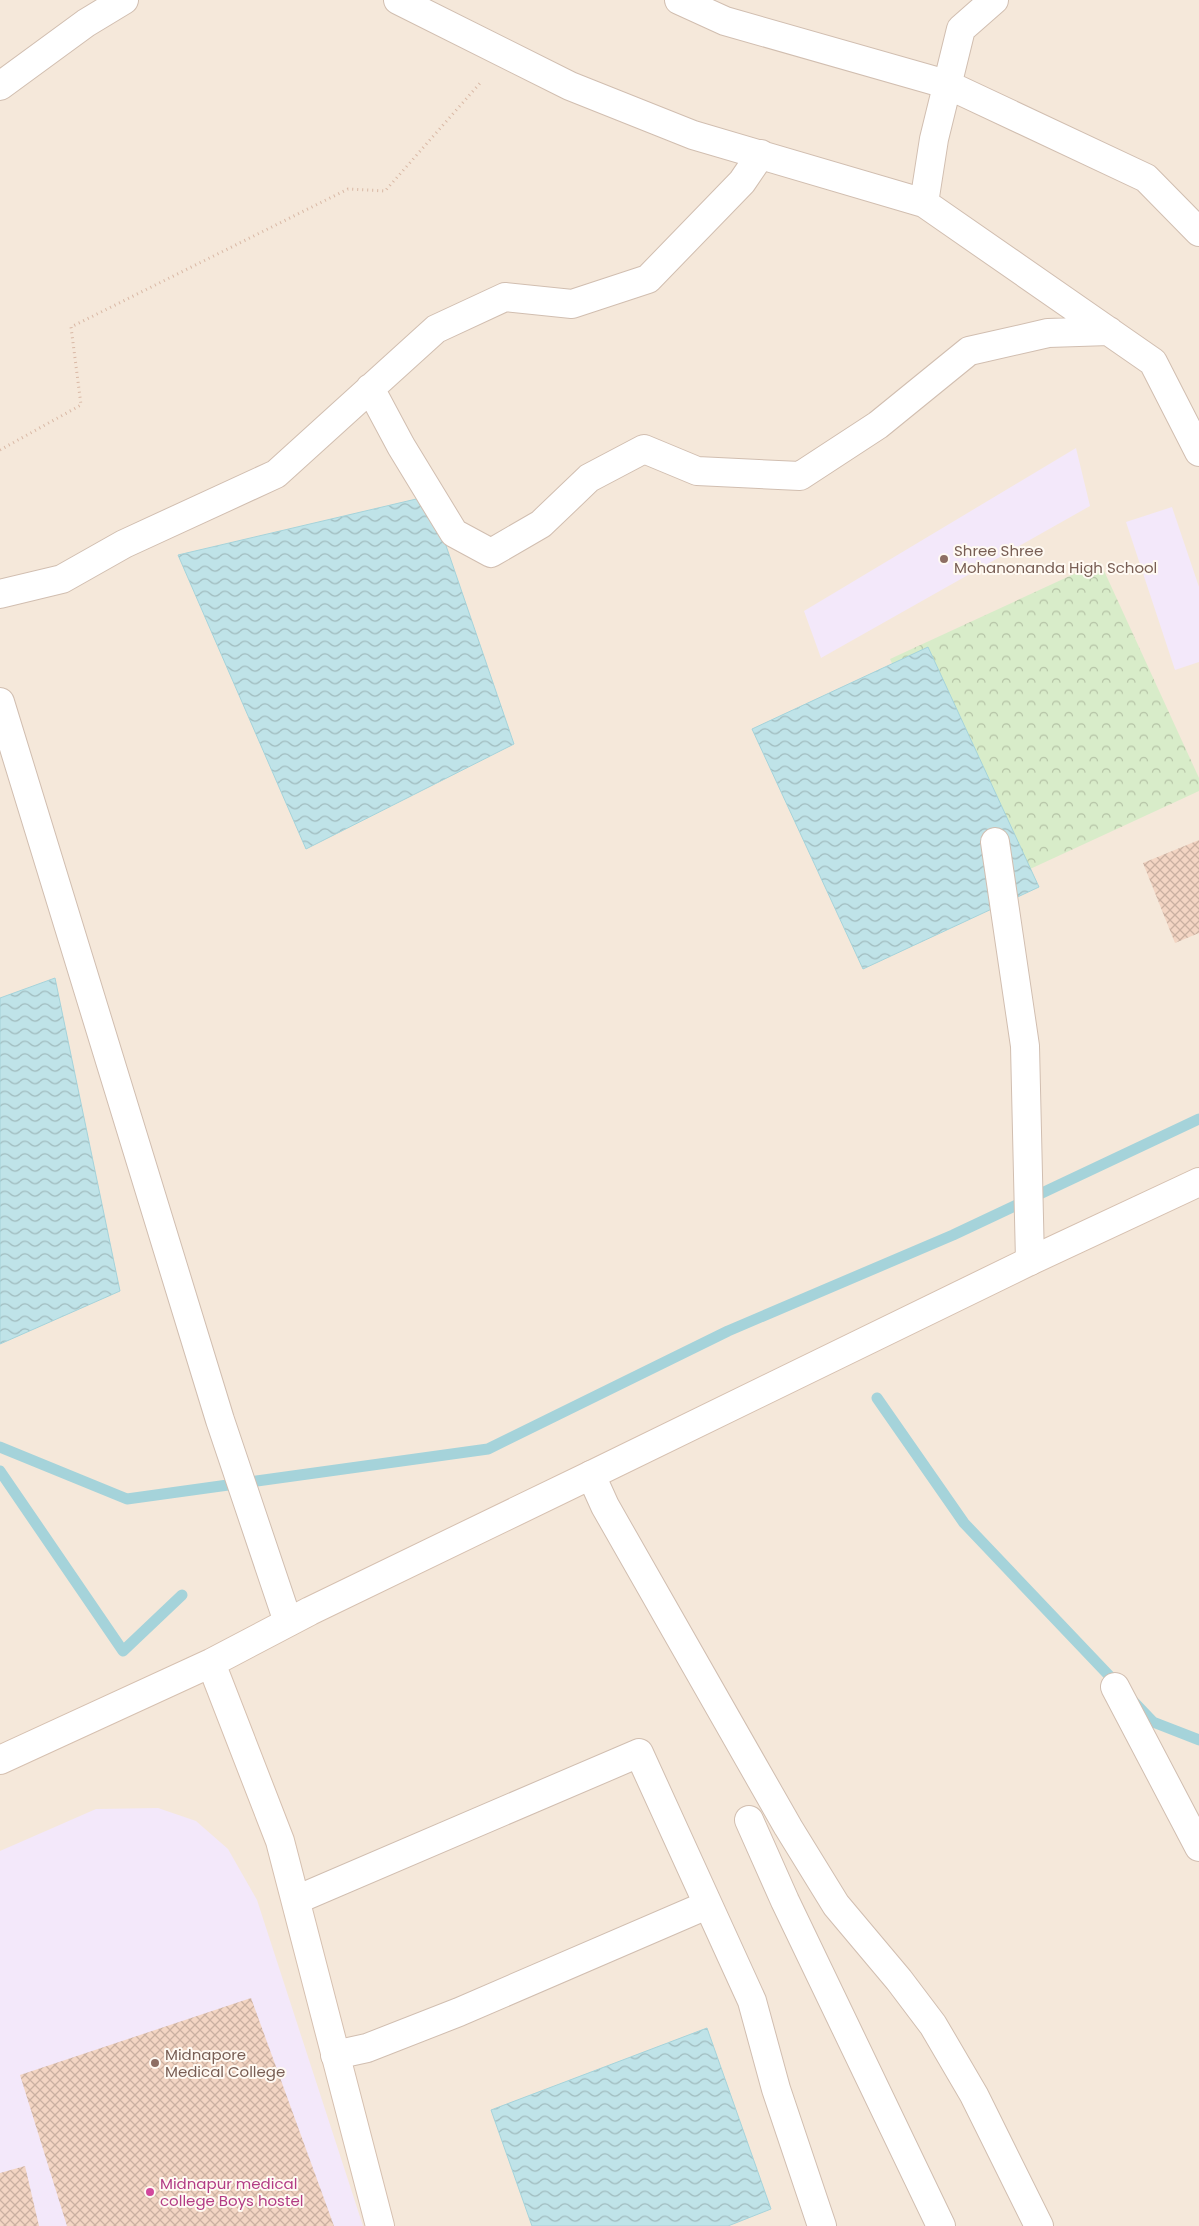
<svg xmlns="http://www.w3.org/2000/svg" width="1199" height="2226" font-family="Poppins,sans-serif">
  <defs>
    <pattern id="park-crowns" width="20" height="18" patternUnits="userSpaceOnUse" patternTransform="scale(1.25)"><rect width="20" height="18" fill="#d8ecc9"/><path d="M2 6a3 3 0 1 1 6 0M12 15a3 3 0 1 1 6 0" fill="none" stroke="#b4c2a5"/></pattern>
    <pattern id="water-waves" width="16" height="10" patternUnits="userSpaceOnUse" patternTransform="scale(1.25)"><rect width="16" height="10" fill="#bfe3e8"/><path d="M0 5q4-4 8 0t8 0" fill="none" stroke="#a0bbbe"/></pattern>
    <pattern id="building-cross-hatch" width="8" height="8" patternUnits="userSpaceOnUse" patternTransform="scale(1.25)"><rect width="8" height="8" fill="#f3d5c3"/><path d="M0 0l8 8M0 8l8-8" fill="none" stroke="#cab0a1"/></pattern>
  </defs>
  <rect width="100%" height="100%" fill="#fdf6ec"/>
  <path fill="#f5e8da" d="M 0,0 L 1199,0 L 1199,2226 L 0,2226 Z"/>
  <path fill="#f3e8fa" d="M 1076,448 L 1090,506 L 821,658 L 804,611 Z
    M 1172,507 L 1199,587 L 1199,662 L 1175,670 L 1126,522 Z
    M 158,1808 L 196,1821 L 228,1849 L 257,1900 L 363,2226 L 0,2226 L 0,1851 L 96,1809 Z"/>
  <path fill="url(#park-crowns)" d="M 1100,562 L 1199,778 L 1199,791 L 993,886 L 890,659 Z"/>
  <path fill="url(#water-waves)" stroke="#a5d3da" d="M 429,496 L 514,744 L 306,849 L 178,555 Z
    M 928,647 L 1039,887 L 863,969 L 752,729 Z
    M 55,978 L 120,1291 L 0,1344 L 0,998 Z
    M 707,2028 L 771,2209 L 728,2226 L 532,2226 L 491,2110 Z"/>
  <g fill="none" stroke-linecap="round" stroke-linejoin="round">
    <path stroke="#a5d3da" stroke-width="11" d="M 877,1398 L 964,1523 L 1119,1686
      M 0,1447 L 127,1499 L 488,1449 L 728,1331 L 953,1235 L 1199,1119
      M 0,1471 L 123,1651 L 182,1595
      M 1133,1701 L 1153,1722 L 1199,1740"/>
  </g>
  <path fill="url(#building-cross-hatch)" d="M 1199,840 L 1199,933 L 1175,943 L 1143,863 Z
    M 251,1998 L 334,2226 L 67,2226 L 20,2075 Z
    M 25,2166 L 39,2226 L 0,2226 L 0,2173 Z"/>
  <g fill="none" stroke-linecap="round" stroke-linejoin="round">
    <defs>
      <path id="street" d="M 398,0 L 570,86 L 693,135 L 924,203 L 1153,362 L 1199,452
        M 679,0 L 725,21 L 946,84 L 1146,178 L 1199,232
        M 0,86 L 86,23 L 124,0
        M 924,203 L 934,139 L 961,29 L 994,0
        M 370,388 L 401,446 L 454,533 L 491,553 L 541,524 L 589,478 L 644,449 L 697,471 L 800,476 L 878,425 L 969,351 L 1048,333 L 1109,331
        M 0,594 L 62,579 L 124,544 L 276,474 L 436,329 L 505,297 L 572,304 L 648,279 L 742,182 L 761,154
        M 0,702 L 220,1420 L 288,1622
        M 995,842 L 1025,1046 L 1030,1261
        M 591,1475 L 605,1506 L 788,1827 L 836,1905 L 899,1980 L 933,2025 L 974,2095 L 1039,2226
        M 1115,1687 L 1199,1847
        M 749,1820 L 785,1901 L 941,2226
        M 296,1900 L 639,1753 L 752,2001 L 776,2089 L 822,2226
        M 335,2055 L 367,2048 L 459,2012 L 707,1905"/>
      <path id="secondary" d="M 211,1663 L 280,1841 L 380,2226
        M 0,1760 L 211,1663 L 310,1611 L 591,1475 L 1030,1261 L 1199,1182"/>
    </defs>
    <use href="#street" stroke="#d1beb0" stroke-width="30"/>
    <use href="#secondary" stroke="#d6c0b0" stroke-width="30"/>
    <path stroke="#d9b8a5" stroke-width="3" stroke-dasharray="1 4" stroke-linecap="butt" d="M 0,450 L 81,405 L 71,327 L 348,189 L 385,191 L 482,81"/>
    <use href="#street" stroke="#fff" stroke-width="28"/>
    <use href="#secondary" stroke="#fff" stroke-width="28"/>
  </g>
  <g fill="#8d6e63" stroke="#fffaf3" stroke-width="2">
    <circle cx="944" cy="559" r="5"/>
    <circle cx="155" cy="2063" r="5"/>
  </g>
  <circle fill="#d1479c" stroke="#fffaf3" stroke-width="2" cx="150" cy="2192" r="5"/>
  <g text-anchor="middle" dominant-baseline="central" stroke-width="4" stroke-linejoin="round" paint-order="stroke">
    <g font-size="15" fill="#785e54" stroke="#fffaf3" text-anchor="start">
      <text x="954" y="550">Shree Shree<tspan x="954" dy="17">Mohanonanda High School</tspan></text>
      <text x="165" y="2054">Midnapore<tspan x="165" dy="17">Medical College</tspan></text>
    </g>
    <g font-size="15" fill="#b23c85" stroke="#fffaf3" text-anchor="start">
      <text x="160" y="2183">Midnapur medical<tspan x="160" dy="17">college Boys hostel</tspan></text>
    </g>
  </g>
</svg>
